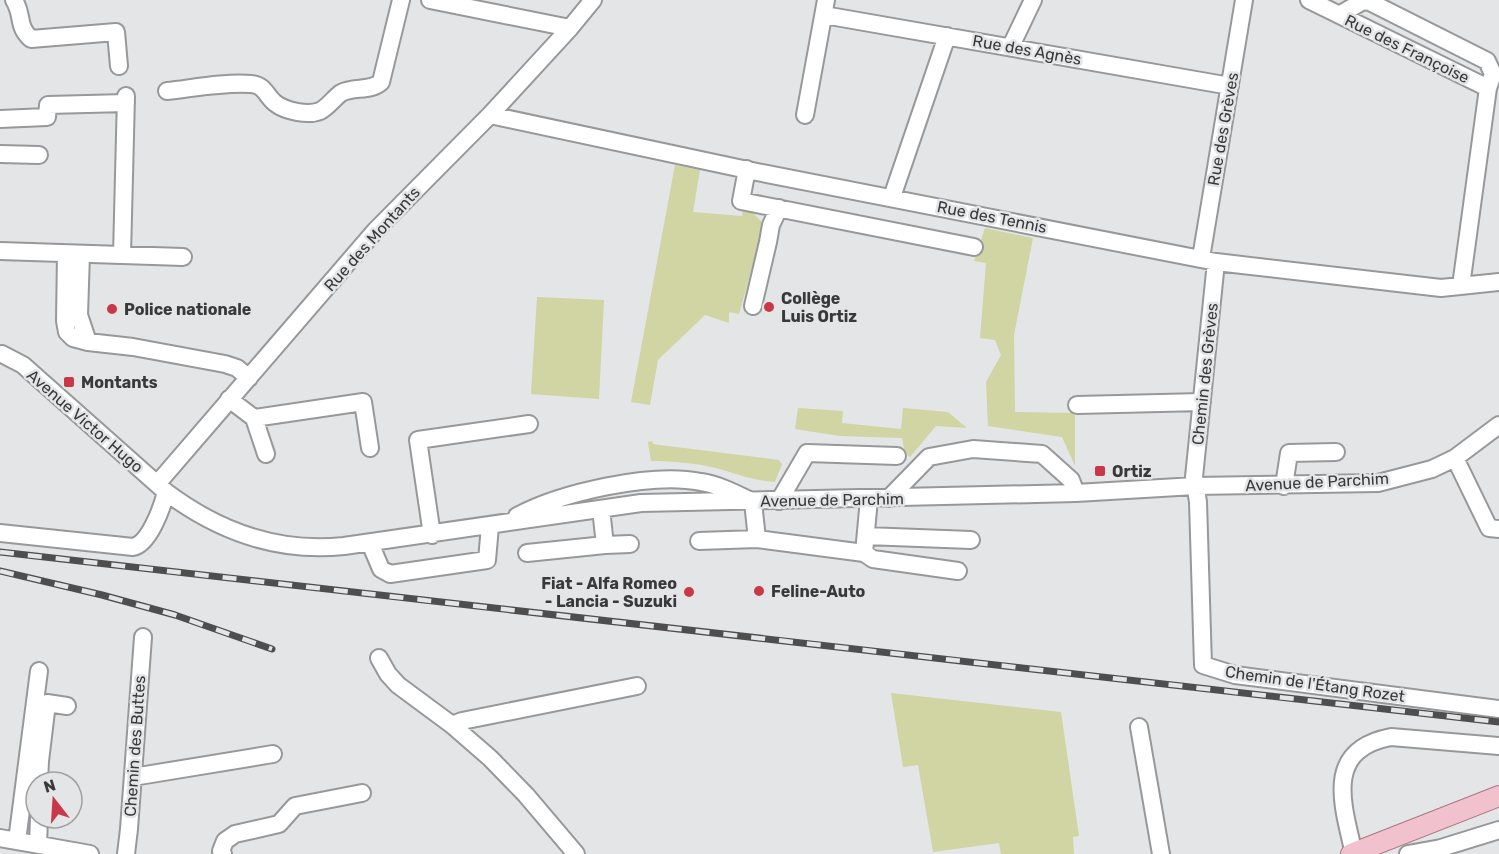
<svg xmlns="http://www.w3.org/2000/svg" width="1499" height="854" font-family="Rubik,sans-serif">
  <rect width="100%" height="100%" fill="#e4e5e6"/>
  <path fill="#d0d5a3" d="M 675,165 L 700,170 L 693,212 L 742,216 L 743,208 L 752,212 L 764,224 L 739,314 L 729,312 L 729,323 L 705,315 L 658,360 L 650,405 L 631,402 Z
    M 985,228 L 1033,238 L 1014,335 L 1015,412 L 1075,413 L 1075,466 L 1062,437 L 988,426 L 986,382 L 1001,355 L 995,340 L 980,338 L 986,263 L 974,261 Z
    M 537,297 L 604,300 L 599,399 L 531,394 Z
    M 798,408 L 843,411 L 842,423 L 901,429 L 903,408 L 948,412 L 967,428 L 936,426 L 910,457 L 905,453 L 902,438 L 840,436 L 795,429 Z
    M 652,441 L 653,444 L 660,445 L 779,460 L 782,464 L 775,482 C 750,480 738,474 716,468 C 694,463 673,461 651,461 L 648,442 Z
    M 891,693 L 1061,712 L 1079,836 L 1073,837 L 1074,854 L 1001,854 L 999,843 L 933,852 L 918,765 L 903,767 Z"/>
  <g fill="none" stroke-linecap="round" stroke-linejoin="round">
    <defs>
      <path id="minor" d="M 14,0 C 24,16 16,25 31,39 L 116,32 L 119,66
        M 430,0 L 570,28
        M 1309,0 L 1488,88 L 1461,286
        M 824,15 L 1230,86
        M 1339,15 L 1363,1 L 1370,2 L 1487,61 L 1493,74 L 1488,88
        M 1011,46 L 1033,0
        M 167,91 C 194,88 224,82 251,84 C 265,85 266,96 275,103 C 285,111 308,116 320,111 C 328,107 334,98 341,93 C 354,86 370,92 381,82 L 401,0
        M 490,115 L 757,172 L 1216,262 L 1441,288 L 1499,282
        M 805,115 L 826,0
        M 0,119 L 47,117 L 48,105 L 126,103
        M 0,154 L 39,155
        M 747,169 L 741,201 L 974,247
        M 892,197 L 947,36
        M 0,251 L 183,257
        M 66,254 L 65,321 L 67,332 L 73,338 L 88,342 L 133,347 L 225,364 L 237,368 L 249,378
        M 81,254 L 79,315 L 88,342
        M 122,255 L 126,96
        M 1201,258 L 1244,0
        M 1216,262 L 1194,477 L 1198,502 L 1203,665 L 1235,675 L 1499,709
        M 753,306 L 768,242 L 771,225 L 779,208
        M 2,354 L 23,365 L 166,492 C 218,531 278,553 344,546 L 641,503 L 1076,493 L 1195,486 L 1378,483 L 1432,469 L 1455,458 L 1499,425
        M 229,399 L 254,418 L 363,402 L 370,448
        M 1077,405 L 1202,402
        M 254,418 L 266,454
        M 1455,458 L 1489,528 L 1499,529
        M 157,484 L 375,231 L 490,115 L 570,28 L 593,0
        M 1284,486 L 1289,453 L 1336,452
        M 889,498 L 929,457 L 973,449 L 1042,454 L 1071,480 L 1076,493
        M 779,501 L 807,453 L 897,456
        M 601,509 L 605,545
        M 517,516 C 562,492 652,472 701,482 C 720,485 737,494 753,502 L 757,539 L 864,553 L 869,499
        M 0,533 L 133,547 C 149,544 162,508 166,492
        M 432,535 L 418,440 L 529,424
        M 866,536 L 971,540
        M 699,541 L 757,539
        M 370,543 L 381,569 L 390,574 L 487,560 L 490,526
        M 527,553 L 605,545 L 630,544
        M 864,553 L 873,559 L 958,571
        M 379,658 L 388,674 L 398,685 L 452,725 L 490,758 L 526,795 L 576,854
        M 452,725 L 462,721 L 637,686
        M 1139,727 L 1161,854
        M 133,777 L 273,754
        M 39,782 L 40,761 L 47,703 L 67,706
        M 0,838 L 90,854
        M 17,841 L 39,671
        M 38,845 L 39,818
        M 126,854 L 129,829 L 143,637
        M 223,854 L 221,851 L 225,841 L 235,834 L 279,824 L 295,806 L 362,793
        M 1354,854 C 1343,805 1323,750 1391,737 L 1499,746
        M 1408,854 L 1441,848 L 1499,830"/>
      <path id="major" d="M 1351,854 L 1499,796"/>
    </defs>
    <use href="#minor" stroke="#97989a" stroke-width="20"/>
    <use href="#major" stroke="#aa7684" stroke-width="22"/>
    <use href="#minor" stroke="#fff" stroke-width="16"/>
    <use href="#major" stroke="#f1c1cd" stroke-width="20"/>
    <defs>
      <path id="rail" d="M 0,552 L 1499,722
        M 0,571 L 102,595 L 175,615 L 272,649"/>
    </defs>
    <use href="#rail" stroke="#4e4e4f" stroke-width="7"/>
    <use href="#rail" stroke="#e4e5e6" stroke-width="4.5" stroke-dasharray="14" stroke-linecap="butt"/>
  </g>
  <g fill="#c93848" stroke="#e4e5e6" stroke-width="2">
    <circle cx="769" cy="307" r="6"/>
    <circle cx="112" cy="309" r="6"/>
    <rect x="63" y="376" width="12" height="12" rx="3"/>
    <rect x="1094" y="465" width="12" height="12" rx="3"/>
    <circle cx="759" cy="591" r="6"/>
    <circle cx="689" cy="592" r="6"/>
  </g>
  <g text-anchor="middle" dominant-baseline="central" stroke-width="5" stroke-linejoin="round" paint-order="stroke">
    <g font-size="16" fill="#39393a" stroke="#e4e5e6">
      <text transform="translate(1407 49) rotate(26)">Rue des Françoise</text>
      <text transform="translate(1027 50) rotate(10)">Rue des Agnès</text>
      <text transform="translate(1223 129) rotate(-80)">Rue des Grèves</text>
      <text transform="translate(992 217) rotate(11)">Rue des Tennis</text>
      <text transform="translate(372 239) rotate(-48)">Rue des Montants</text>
      <text transform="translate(1205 374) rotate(-84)">Chemin des Grèves</text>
      <text transform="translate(85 421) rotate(41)">Avenue Victor Hugo</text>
      <text transform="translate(1317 482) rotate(-3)">Avenue de Parchim</text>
      <text transform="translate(832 500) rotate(-1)">Avenue de Parchim</text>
      <text transform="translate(1315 684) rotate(8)">Chemin de l'Étang Rozet</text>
      <text transform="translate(135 746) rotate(-86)">Chemin des Buttes</text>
    </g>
    <g font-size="16" font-weight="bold" fill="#39393a" stroke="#e4e5e6" text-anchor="start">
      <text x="781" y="298">Collège<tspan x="781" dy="18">Luis Ortiz</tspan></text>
      <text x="124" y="309">Police nationale</text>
      <text x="81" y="382">Montants</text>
      <text x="1112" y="471">Ortiz</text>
      <text x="677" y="583" text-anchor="end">Fiat - Alfa Romeo<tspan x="677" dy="18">- Lancia - Suzuki</tspan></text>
      <text x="771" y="591">Feline-Auto</text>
    </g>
  </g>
  <g transform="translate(54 800) rotate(343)"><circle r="28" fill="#e4e5e6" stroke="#a0a0a1" stroke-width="1.5"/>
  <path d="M0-4.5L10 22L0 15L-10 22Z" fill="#c93848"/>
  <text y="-9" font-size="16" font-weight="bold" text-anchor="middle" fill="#39393a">N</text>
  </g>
</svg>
